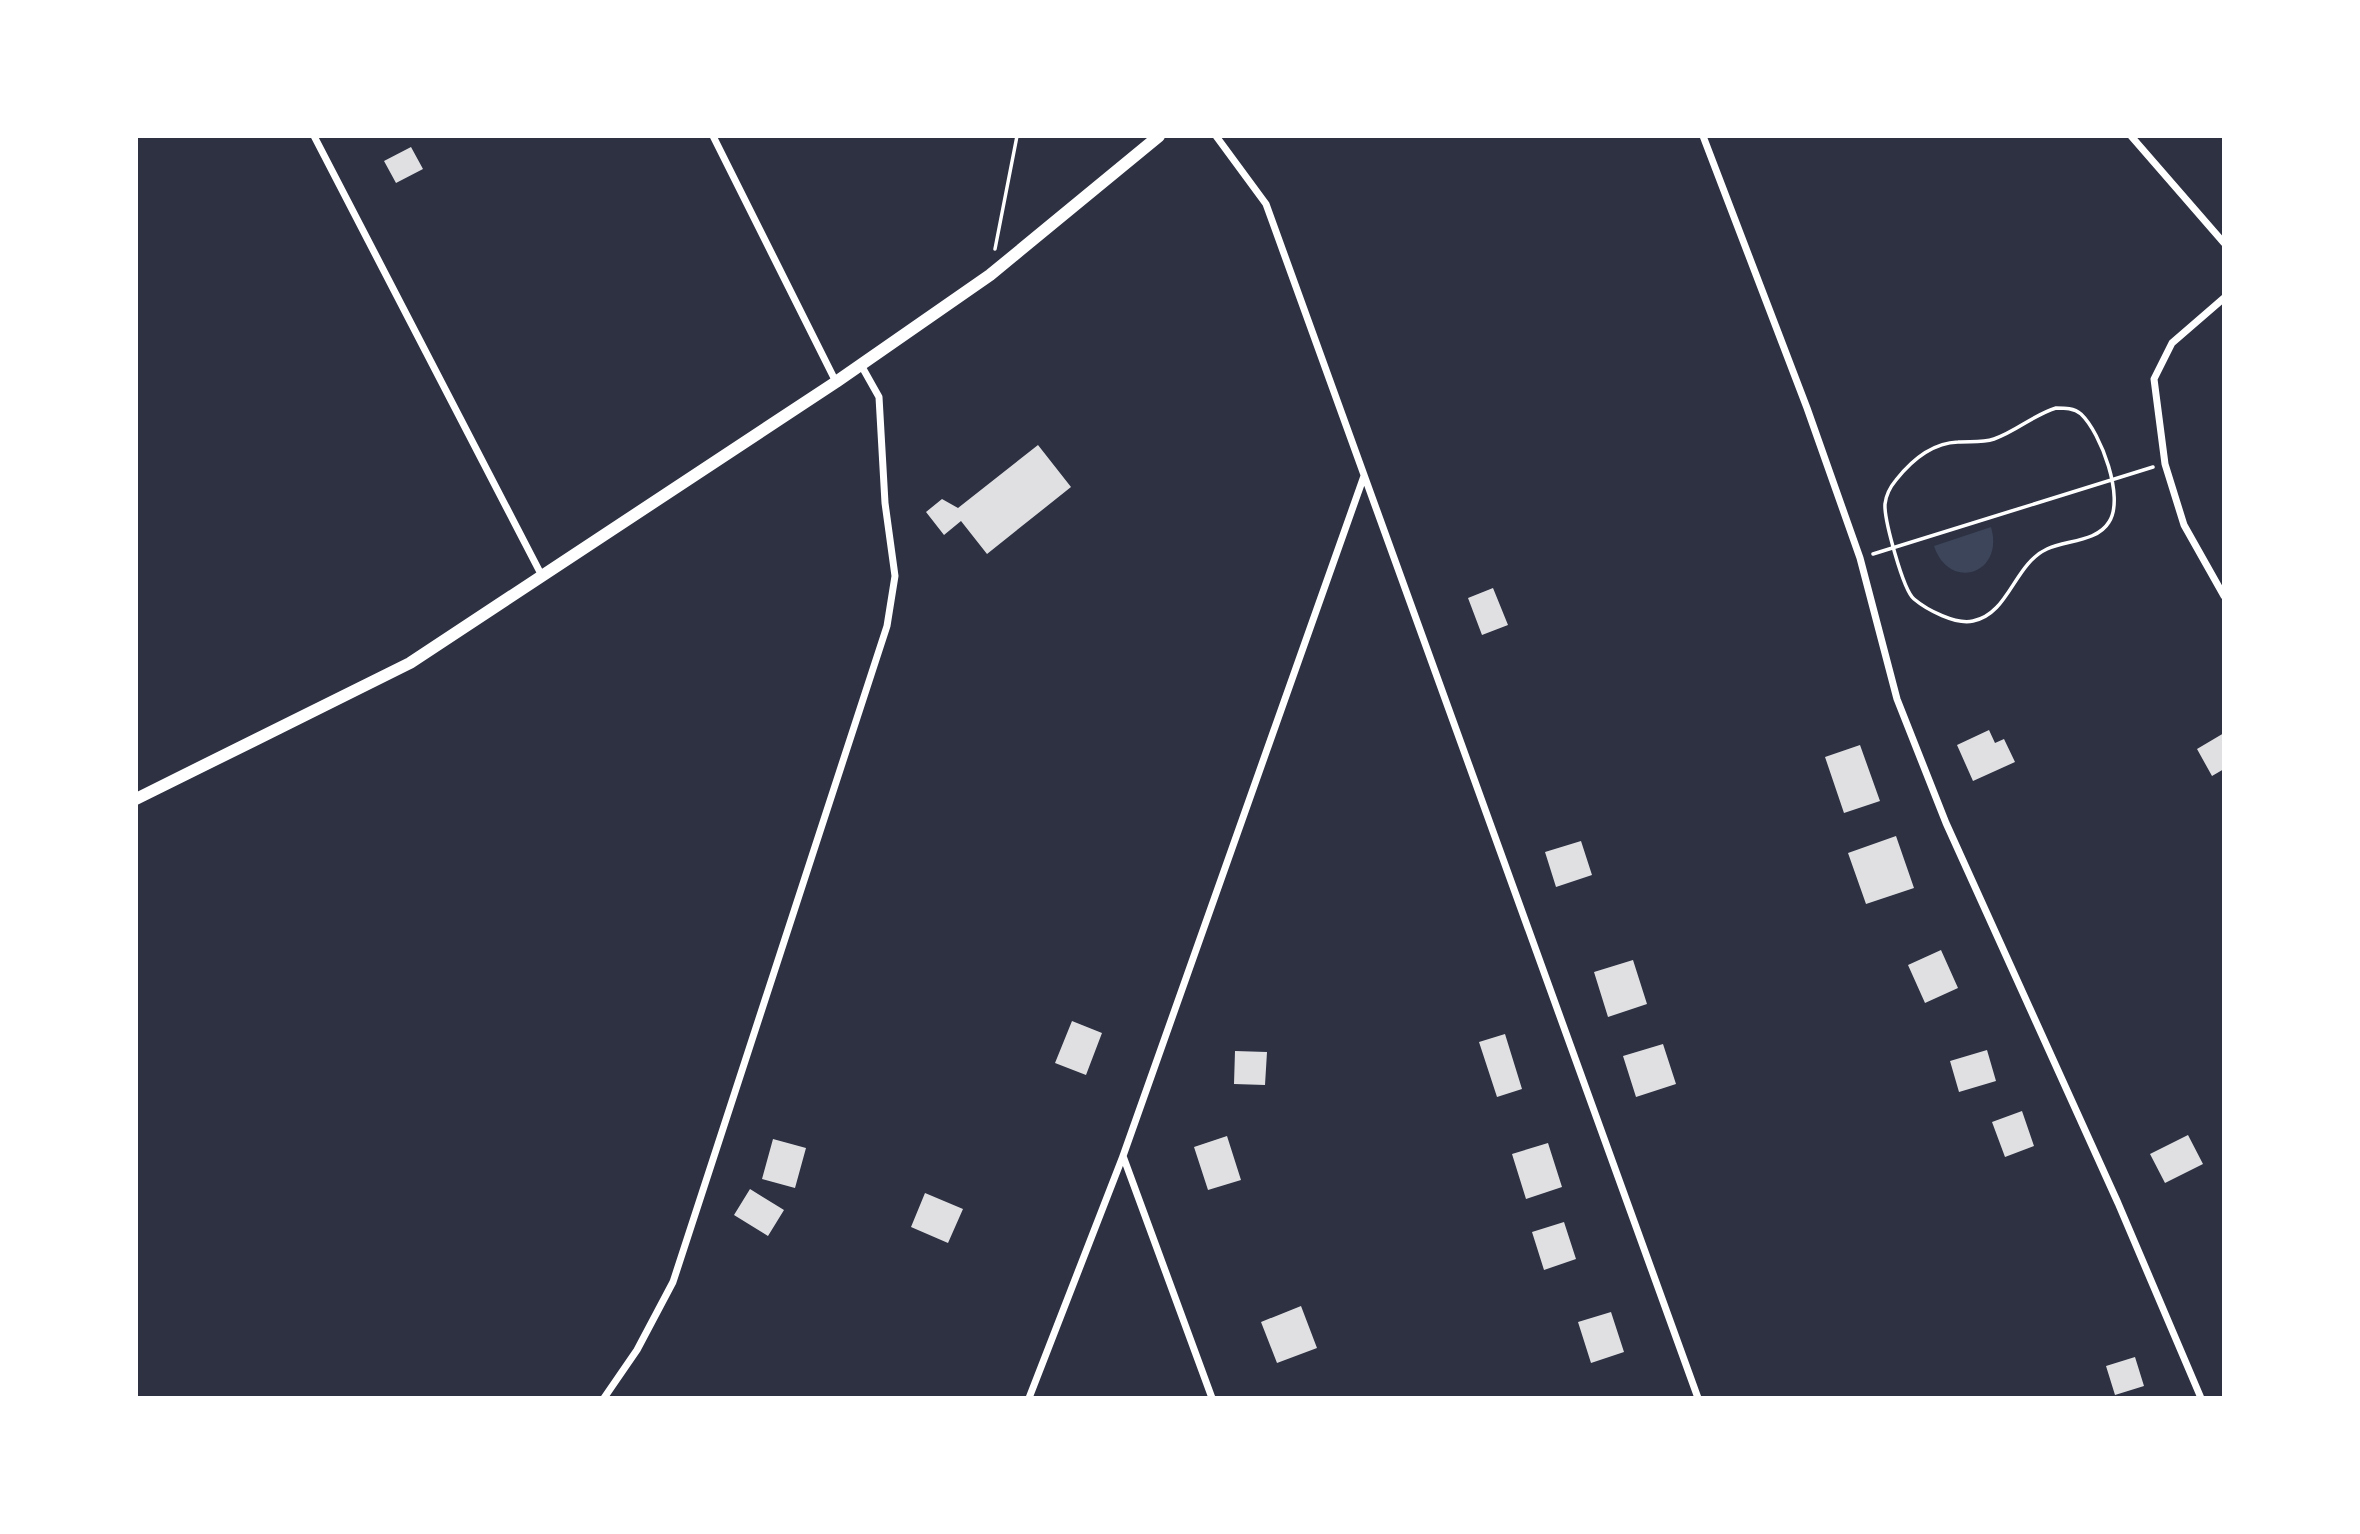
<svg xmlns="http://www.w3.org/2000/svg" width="2360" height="1534" font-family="Arial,sans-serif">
  <rect width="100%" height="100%" fill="#2d3142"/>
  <path fill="#3c4559" d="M 1991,527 C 2005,574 1949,592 1934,546 Z"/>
  <path fill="#e0e0e3" d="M 411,147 L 423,169 L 396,183 L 384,161 Z
    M 1038,445 L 1071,487 L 987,554 L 961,521 L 944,535 L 926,512 L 942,499 L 958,508 Z
    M 1493,588 L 1508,625 L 1482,635 L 1468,598 Z
    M 1989,730 L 1995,743 L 2004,739 L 2015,762 L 1973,781 L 1957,745 Z
    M 2224,733 L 2224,769 L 2212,776 L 2197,749 Z
    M 1860,745 L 1880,801 L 1844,813 L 1825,757 Z
    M 1896,836 L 1914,888 L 1866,904 L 1848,853 Z
    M 1581,841 L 1592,875 L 1556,887 L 1545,852 Z
    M 1941,950 L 1958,988 L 1925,1003 L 1908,965 Z
    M 1633,960 L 1647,1004 L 1608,1017 L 1594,972 Z
    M 1072,1021 L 1102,1033 L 1086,1075 L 1055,1063 Z
    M 1505,1034 L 1522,1089 L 1497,1097 L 1479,1042 Z
    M 1663,1044 L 1676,1084 L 1636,1097 L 1623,1056 Z
    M 1987,1050 L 1996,1081 L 1959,1092 L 1950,1061 Z
    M 1235,1051 L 1267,1052 L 1265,1085 L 1234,1084 Z
    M 2022,1111 L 2034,1146 L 2005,1157 L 1992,1122 Z
    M 2188,1135 L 2203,1164 L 2165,1183 L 2150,1154 Z
    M 1227,1136 L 1241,1180 L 1208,1190 L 1194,1147 Z
    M 773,1139 L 806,1148 L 795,1188 L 762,1179 Z
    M 1548,1143 L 1562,1187 L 1526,1199 L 1512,1154 Z
    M 750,1189 L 784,1210 L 768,1236 L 734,1215 Z
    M 925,1193 L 963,1209 L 948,1243 L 911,1227 Z
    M 1564,1222 L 1576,1259 L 1544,1270 L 1532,1232 Z
    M 1301,1306 L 1317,1348 L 1277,1363 L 1261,1322 Z
    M 1611,1312 L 1624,1352 L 1591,1363 L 1578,1322 Z
    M 2135,1357 L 2144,1386 L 2115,1395 L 2106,1366 Z"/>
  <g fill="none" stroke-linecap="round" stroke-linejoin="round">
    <path stroke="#fff" stroke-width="3.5" d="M 995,249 L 1017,136
      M 2056,408 C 2065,408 2074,408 2081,414 C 2101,433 2125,498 2109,522 C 2097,542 2066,540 2047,549 C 2014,564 2009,614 1973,621 C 1956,625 1927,610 1914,599 C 1903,590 1884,519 1885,504 C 1886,495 1891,486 1896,480 C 1911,461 1932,443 1958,442 C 1970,441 1982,443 1994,439 C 2017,431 2033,415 2056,408 Z
      M 1873,554 L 2153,467"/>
    <path stroke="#fff" stroke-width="7" d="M 314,136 L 542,576
      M 713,136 L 836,382
      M 1216,136 L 1266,204 L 1698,1398
      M 1703,136 L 1807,408 L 1860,558 L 1897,699 L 1946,823 L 2118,1203 L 2201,1398
      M 2131,136 L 2224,243
      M 2224,298 L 2172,343 L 2154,379 L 2165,464 L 2184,525 L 2224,596
      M 1123,1156 L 1212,1398
      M 604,1398 L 637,1350 L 673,1282 L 887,626 L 895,576 L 885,503 L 879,397 L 861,365
      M 1029,1398 L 1123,1156 L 1364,476"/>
    <path stroke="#fff" stroke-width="12" d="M 136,799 L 410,663 L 836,382 L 990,275 L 1159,136"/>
  </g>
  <rect width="2360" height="1534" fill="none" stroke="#ffffff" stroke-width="276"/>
</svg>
